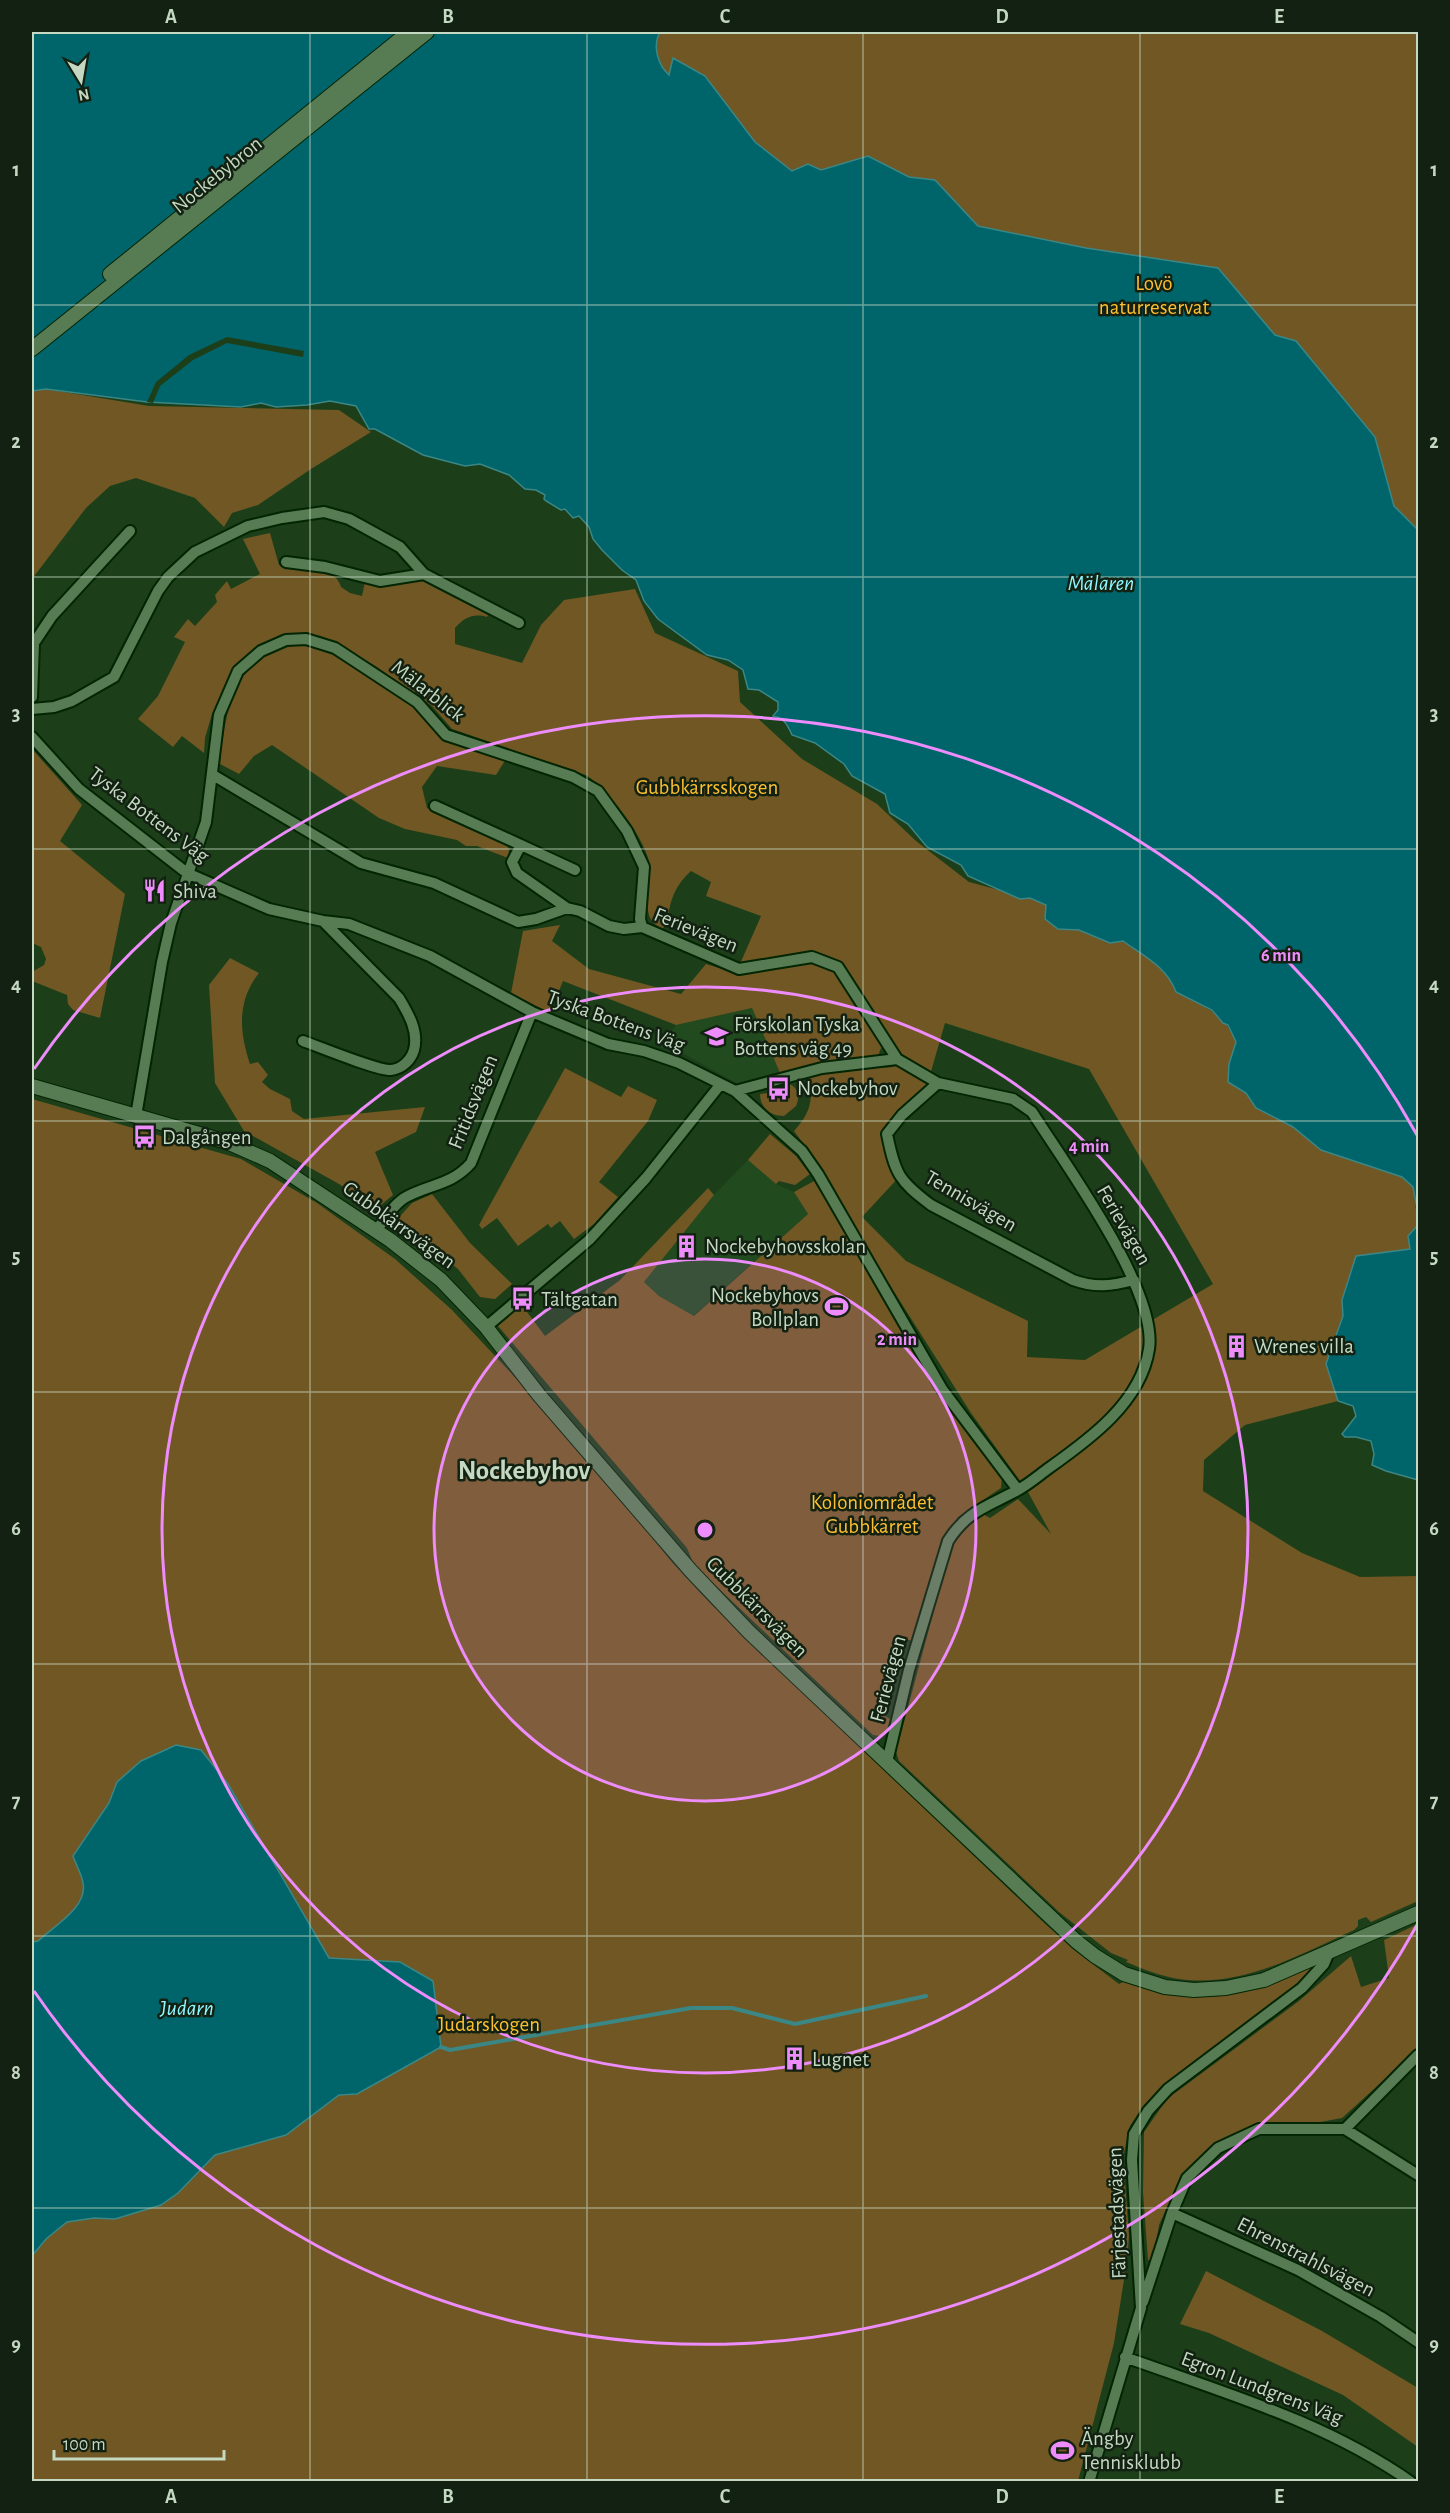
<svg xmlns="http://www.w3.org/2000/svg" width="1450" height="2513" font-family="'Alegreya Sans',sans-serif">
  <rect width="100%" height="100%" fill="#1c3f1a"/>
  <path fill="#214a1f" d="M 752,1008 L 780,1073 L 738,1084 L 686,1055 L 660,1047 L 676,1025 Z
    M 748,1160 L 778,1185 L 794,1192 L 808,1214 L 693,1316 L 659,1296 L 644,1282 L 714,1195 Z"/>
  <path fill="#705724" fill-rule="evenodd" d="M 32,32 L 1418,32 L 1418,806 Z
    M 46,389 L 149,406 L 339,410 L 371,432 L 311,469 L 258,505 L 232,513 L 224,527 L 195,498 L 136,478 L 110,486 L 86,508 L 32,579 L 32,391 Z
    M 270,533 L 279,565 C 296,567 336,565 341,587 L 350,593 L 362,596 L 365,582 L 420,580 L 488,615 L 487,617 C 473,613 464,618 455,628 L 455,644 L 522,663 L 541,625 L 564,600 L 635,589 L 655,633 L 738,671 L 740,702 L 802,759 L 877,804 L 916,841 L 969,882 L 999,890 L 1020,899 L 1030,898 L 1046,905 L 1057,929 L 1079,930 L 1110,943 L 1123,941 C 1144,956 1167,967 1177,992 L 1212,1011 L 1223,1023 L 1227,1025 L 1236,1042 L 1229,1064 L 1256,1108 L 1293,1127 L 1321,1150 L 1402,1177 L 1413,1187 L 1418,1225 L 1408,1236 L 1411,1249 L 1402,1252 L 1342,1300 L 1343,1316 L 1326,1364 L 1338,1401 L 1245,1425 L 1204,1460 L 1203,1491 L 1302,1553 L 1360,1577 L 1418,1576 L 1418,1901 L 1371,1922 L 1366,1917 L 1358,1920 L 1358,1926 L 1354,1930 C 1299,1955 1241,1988 1179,1979 C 1160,1976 1143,1969 1126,1962 L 1128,1960 L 1111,1953 L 1059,1912 L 899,1761 L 896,1752 L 951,1547 L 969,1522 L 981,1513 L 990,1518 L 1018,1499 L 1051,1534 L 1028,1492 L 971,1413 L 877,1265 L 811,1154 L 794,1131 C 808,1115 817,1099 805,1078 L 825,1072 L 893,1067 L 902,1055 L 881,1048 L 878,1056 L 819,1064 L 780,1073 L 752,1008 L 676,1025 L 563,981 L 550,1013 L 511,993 L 523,931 L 560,925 L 552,941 L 589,969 L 681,994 L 706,964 L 736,973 L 761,916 L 706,896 L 711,882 L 691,871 C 675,885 668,903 668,924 L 663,928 C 636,921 653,880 649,861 C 642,834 608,789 586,775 L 452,729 L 432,706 L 377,667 L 343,647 L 321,636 L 305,634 L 251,653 L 242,660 L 212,714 L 205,738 L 204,753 L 182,736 L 173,747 L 138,719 L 158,696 L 185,642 L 174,637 L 188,619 L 195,626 L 217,602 L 215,595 L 227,581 L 231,589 L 260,574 L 243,539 ZM 945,1023 L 1089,1069 L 1213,1284 L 1085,1360 L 1027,1357 L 1028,1321 L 906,1261 L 862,1217 L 900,1176 L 888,1135 L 938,1078 L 930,1075 Z
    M 309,645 L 333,655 L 412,705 L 442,736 L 506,759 L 496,775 L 437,766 L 422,787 L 427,808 L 506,844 L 509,849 L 508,858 L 477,846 L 466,846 L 457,840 L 405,829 L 379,818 L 272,745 L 254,756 L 239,774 L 220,764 C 224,723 230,672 272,651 C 283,646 297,646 309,645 Z
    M 32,749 L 82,805 L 60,841 L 125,894 L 100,1018 L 73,1010 L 68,1004 L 67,995 L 32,981 L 32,972 L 44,965 L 46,959 L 41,947 L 32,943 Z
    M 230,958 L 259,973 C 237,1001 239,1031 250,1064 L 258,1062 L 268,1075 L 262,1082 L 270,1089 L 290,1099 L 292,1111 L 304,1119 L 425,1107 L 416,1132 L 375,1152 L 393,1195 L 376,1209 L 339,1184 L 244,1131 L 215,1083 L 209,985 Z
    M 565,1068 L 621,1097 L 628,1086 L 657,1100 L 648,1121 L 599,1182 L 618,1197 L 594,1224 L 574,1239 L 560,1221 L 551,1228 L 548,1224 L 518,1246 L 497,1218 L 482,1229 L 479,1225 Z
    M 789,1084 C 799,1088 800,1097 796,1106 L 784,1116 C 770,1116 760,1107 760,1094 L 784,1091 L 783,1087 Z
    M 32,1099 L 241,1159 L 317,1203 L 395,1259 L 452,1310 L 539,1403 L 576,1443 L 671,1561 L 711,1604 L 798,1685 L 885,1771 L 1041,1920 L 1074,1950 L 1119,1984 L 1127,1980 C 1148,1985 1169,1993 1191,1996 C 1233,2001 1275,1983 1312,1967 L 1307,1976 L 1205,2054 L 1143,2107 L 1130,2126 L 1123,2157 L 1129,2236 L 1127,2261 L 1114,2343 L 1078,2481 L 32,2481 Z
    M 770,1134 L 796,1156 L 810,1174 L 795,1185 L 779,1181 L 776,1184 L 748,1160 Z
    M 814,1181 L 962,1423 L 1002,1477 L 1001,1488 L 958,1517 L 943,1540 L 914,1641 L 905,1639 L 899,1658 L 892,1657 L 875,1710 L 890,1719 L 886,1733 L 880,1736 L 873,1735 L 694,1565 L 687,1548 L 498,1326 L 499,1319 L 521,1304 L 545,1336 L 620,1280 L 708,1188 L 714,1195 L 644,1282 L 659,1296 L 694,1316 L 808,1214 L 794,1192 Z
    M 432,1194 L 470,1243 L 512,1284 L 495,1299 L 480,1297 L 458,1269 L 448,1261 L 432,1258 L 392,1225 L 412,1203 Z
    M 1418,1924 L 1418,2049 L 1342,2118 L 1315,2123 L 1258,2122 L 1209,2148 L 1181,2177 L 1159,2225 L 1153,2260 L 1148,2260 L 1143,2192 L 1144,2132 L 1167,2099 L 1299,2001 L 1351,1956 L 1361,1987 L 1389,1978 L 1384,1940 Z
    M 1206,2271 L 1322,2331 L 1418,2388 L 1418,2447 L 1343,2395 L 1209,2333 L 1180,2324 Z"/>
  <path fill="#00646b" stroke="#3b8785" stroke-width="1.5" d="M 32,32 L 660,32 C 652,46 658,65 669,75 L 673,58 L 705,76 L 755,142 L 792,171 L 808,164 L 821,170 L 868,156 L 909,177 L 935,180 L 978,226 L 1086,248 L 1218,268 L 1275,335 L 1296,341 L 1375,437 L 1394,506 L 1418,530 L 1418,1214 L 1413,1187 L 1402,1177 L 1321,1150 L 1293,1127 L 1256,1108 L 1246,1093 L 1228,1082 L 1229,1064 L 1236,1042 L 1228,1025 L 1223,1023 L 1212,1010 L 1176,992 C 1167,967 1144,956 1123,941 L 1110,943 L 1079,930 L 1058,929 L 1045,919 L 1046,905 L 1030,898 L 1020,899 L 968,876 L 961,865 L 927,847 L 908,824 L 890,813 L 885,794 L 852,776 L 844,764 L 815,743 L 792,735 C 788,726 785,718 773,716 L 778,710 L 778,702 L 759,690 L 748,689 L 743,670 L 728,660 L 707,655 L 658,619 L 644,601 L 636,580 L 622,570 L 602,550 L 593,539 L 589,527 L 579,516 L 573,518 L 565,509 L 561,510 L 546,501 L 544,499 L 545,495 L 536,490 L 525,489 L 509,475 L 480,464 L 465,466 L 423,455 L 375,429 L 369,429 L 356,406 L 330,401 L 307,405 L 276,407 L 261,403 L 241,407 L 147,402 L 46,389 L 32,391 Z
    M 1418,1225 L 1418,1480 L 1386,1471 L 1372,1465 L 1374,1454 L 1371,1441 L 1356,1437 L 1345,1437 L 1342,1434 L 1356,1416 L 1353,1406 L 1338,1401 L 1326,1364 L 1343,1316 L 1342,1300 L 1356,1256 L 1410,1249 L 1408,1236 Z
    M 176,1745 L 201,1750 L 228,1784 L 329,1958 L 400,1962 L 433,1981 L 441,2047 L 357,2094 L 339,2095 L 286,2135 L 215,2155 L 178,2193 L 161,2205 L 115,2219 L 94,2218 L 67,2222 L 46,2239 L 32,2256 L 32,1942 L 38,1941 C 54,1926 88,1907 83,1883 C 82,1875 76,1865 73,1856 L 109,1803 L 117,1782 L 141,1761 Z"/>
  <path fill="#1c3f1a" d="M 227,337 L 304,351 L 303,357 L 227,343 L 193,360 L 160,386 L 153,403 L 147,402 L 156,382 L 189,355 Z"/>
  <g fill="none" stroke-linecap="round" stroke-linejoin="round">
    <path stroke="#3b8785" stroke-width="4" d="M 441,2047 L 450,2050 L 691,2008 L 732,2008 L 795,2024 L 926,1996"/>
    <defs>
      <path id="street" d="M 286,562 L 325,567 L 380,581 L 424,574
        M 32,697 L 34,643 L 52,616 L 130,531
        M 32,709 L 54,707 L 72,701 L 114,677 L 158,591 L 168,577 L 195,552 L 248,526 L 282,518 L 324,512 L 349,519 L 400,547 L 424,574 L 519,623
        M 32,737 L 79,789 L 187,873 L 269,909 L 323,921 L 349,924 L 430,956 L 532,1012 L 608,1044 L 644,1051 L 679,1063 L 735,1091 L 802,1151 L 818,1174 L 942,1389 L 1018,1490
        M 213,775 L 361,863 L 434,883 L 518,922 L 536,919 L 567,908
        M 435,806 L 521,845
        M 575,870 L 521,845 L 512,862 L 517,873 L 567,908 L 580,911 L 609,926 L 624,929 L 642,927 L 739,969 L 812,957 L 838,967 L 897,1059 L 938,1083 L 1013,1099 L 1032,1112 C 1065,1164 1158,1290 1149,1349 C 1141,1402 1090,1439 1049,1468 C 1038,1476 1028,1485 1016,1491 C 987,1507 967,1511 948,1541 L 909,1670 L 887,1762
        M 303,1041 C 320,1047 378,1071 391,1070 C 402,1069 411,1060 414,1050 C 419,1031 408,1013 399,998 L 323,921
        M 938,1083 L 902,1115 L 887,1134 C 895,1174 899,1181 931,1205 L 1073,1280 C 1095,1288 1111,1286 1134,1280
        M 735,1091 L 822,1068 L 897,1059
        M 136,1116 L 162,962 L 171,923 L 206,822 L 219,715 L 238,671 L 261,651 L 286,640 L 306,639 L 335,648 L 417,702 L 446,735 L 573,777 L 598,791 L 627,831 L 644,867 L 640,919 L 642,927
        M 376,1231 C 385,1219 395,1202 408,1196 C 432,1184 453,1184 471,1163 L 532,1012
        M 486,1327 L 589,1240 L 646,1178 L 720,1085
        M 1345,2129 L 1418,2175
        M 1172,2213 L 1298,2270 L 1381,2317 L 1418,2342
        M 1143,2302 L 1172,2213 L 1187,2178 L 1218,2148 L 1259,2129 L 1345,2129 L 1418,2055
        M 1125,2357 C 1224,2393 1324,2421 1411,2482
        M 1089,2482 L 1141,2308 L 1132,2160 L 1134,2134 L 1148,2111 L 1168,2089 L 1302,1988 L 1324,1964 L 1329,1952"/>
      <path id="secondary" d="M 110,274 L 409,32
        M 32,349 L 427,32
        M 32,1086 L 227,1142 L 270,1161 L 390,1240 L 441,1280 L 486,1327 L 539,1395 L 691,1571 L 749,1632 L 1076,1941 L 1095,1956 L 1124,1974 L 1165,1987 L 1194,1990 L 1226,1988 L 1264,1980 L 1418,1913"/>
    </defs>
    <use href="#street" stroke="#022502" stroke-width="14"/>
    <use href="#secondary" stroke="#022502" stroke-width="16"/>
    <use href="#street" stroke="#577c54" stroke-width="10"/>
    <use href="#secondary" stroke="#577c54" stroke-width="14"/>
  </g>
  <path fill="none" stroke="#c4d8c2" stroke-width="1.5" stroke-opacity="0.55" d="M 310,32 L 310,2482M 587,32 L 587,2482M 863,32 L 863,2482M 1140,32 L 1140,2482M 32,305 L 1418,305M 32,577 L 1418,577M 32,849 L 1418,849M 32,1121 L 1418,1121M 32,1392 L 1418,1392M 32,1664 L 1418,1664M 32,1936 L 1418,1936M 32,2208 L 1418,2208"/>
  <circle cx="705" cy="1530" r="271" fill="#ed8cfa" fill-opacity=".12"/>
  <g fill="none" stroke="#ed8cfa" stroke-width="3">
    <circle cx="705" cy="1530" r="271"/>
    <circle cx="705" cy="1530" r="543"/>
    <path d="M1417 1925A814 814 0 0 1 34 1991M34 1069A814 814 0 0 1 1417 1135"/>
  </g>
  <defs>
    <symbol id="restaurant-bare" viewBox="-9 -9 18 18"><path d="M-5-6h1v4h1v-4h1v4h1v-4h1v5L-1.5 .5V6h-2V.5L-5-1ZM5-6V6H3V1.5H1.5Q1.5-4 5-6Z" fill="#ed8cfa" stroke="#122111" stroke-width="2.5" paint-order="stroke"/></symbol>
    <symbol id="school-bare" viewBox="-9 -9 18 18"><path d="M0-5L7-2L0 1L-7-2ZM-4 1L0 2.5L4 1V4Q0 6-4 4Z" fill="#ed8cfa" stroke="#122111" stroke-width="2.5" paint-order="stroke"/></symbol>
    <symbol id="bus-bare" viewBox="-9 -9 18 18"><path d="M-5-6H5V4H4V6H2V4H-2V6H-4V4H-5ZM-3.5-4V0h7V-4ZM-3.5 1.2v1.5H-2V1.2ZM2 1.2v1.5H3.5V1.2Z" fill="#ed8cfa" stroke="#122111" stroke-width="2.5" paint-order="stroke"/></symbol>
    <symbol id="building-bare" viewBox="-9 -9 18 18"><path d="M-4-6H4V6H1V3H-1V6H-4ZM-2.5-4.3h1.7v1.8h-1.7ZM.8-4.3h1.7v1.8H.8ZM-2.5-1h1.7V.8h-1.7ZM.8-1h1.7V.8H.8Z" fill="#ed8cfa" stroke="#122111" stroke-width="2.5" paint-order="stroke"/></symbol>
    <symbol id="stadium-bare" viewBox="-9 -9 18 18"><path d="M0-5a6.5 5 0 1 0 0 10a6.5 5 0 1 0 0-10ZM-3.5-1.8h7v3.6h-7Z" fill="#ed8cfa" stroke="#122111" stroke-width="2.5" paint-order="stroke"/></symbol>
  </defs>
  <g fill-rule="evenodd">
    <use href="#restaurant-bare" x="138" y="874" width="33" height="33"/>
    <use href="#school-bare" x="700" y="1020" width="33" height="33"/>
    <use href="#bus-bare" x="762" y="1072" width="33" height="33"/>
    <use href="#bus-bare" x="128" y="1120" width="33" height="33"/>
    <use href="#building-bare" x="670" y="1230" width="33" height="33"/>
    <use href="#bus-bare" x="506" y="1282" width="33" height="33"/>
    <use href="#stadium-bare" x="820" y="1290" width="33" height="33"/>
    <use href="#building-bare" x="1220" y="1330" width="33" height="33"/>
    <use href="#building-bare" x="778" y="2042" width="33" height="33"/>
    <use href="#stadium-bare" x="1046" y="2434" width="33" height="33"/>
  </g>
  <g text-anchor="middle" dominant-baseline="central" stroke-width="5" stroke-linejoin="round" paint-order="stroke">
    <g font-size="21" fill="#c4d8c2" stroke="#122111">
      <text transform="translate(217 175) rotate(-39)">Nockebybron</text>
      <text transform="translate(428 691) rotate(38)">Mälarblick</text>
      <text transform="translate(149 815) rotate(37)">Tyska Bottens Väg</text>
      <text transform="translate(696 930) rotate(22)">Ferievägen</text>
      <text transform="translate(616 1021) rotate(20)">Tyska Bottens Väg</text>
      <text transform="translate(473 1102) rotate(-68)">Fritidsvägen</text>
      <text transform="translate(971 1201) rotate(30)">Tennisvägen</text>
      <text transform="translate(399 1225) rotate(36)">Gubbkärrsvägen</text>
      <text transform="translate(1124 1225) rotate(60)">Ferievägen</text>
      <text transform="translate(757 1607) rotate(45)">Gubbkärrsvägen</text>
      <text transform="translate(888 1679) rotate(-75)">Ferievägen</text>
      <text transform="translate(1117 2213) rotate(-92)">Färjestadsvägen</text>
      <text transform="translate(1306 2257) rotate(27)">Ehrenstrahlsvägen</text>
      <text transform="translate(1262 2388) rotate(21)">Egron Lundgrens Väg</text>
    </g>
    <g font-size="21" fill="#fdbf31" stroke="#122111">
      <text x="1154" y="283">Lovö<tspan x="1154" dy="24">naturreservat</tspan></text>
      <text x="707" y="787">Gubbkärrsskogen</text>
      <text x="872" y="1502">Koloniområdet<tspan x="872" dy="24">Gubbkärret</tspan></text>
      <text x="489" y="2024">Judarskogen</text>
    </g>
    <g font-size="21" fill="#c4d8c2" stroke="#122111" text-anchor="start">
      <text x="173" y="891">Shiva</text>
      <text x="734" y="1024">Förskolan Tyska<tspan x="734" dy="24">Bottens väg 49</tspan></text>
      <text x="797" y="1088">Nockebyhov</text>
      <text x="162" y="1137">Dalgången</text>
      <text x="705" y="1246">Nockebyhovsskolan</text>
      <text x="819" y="1295" text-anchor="end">Nockebyhovs<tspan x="819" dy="24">Bollplan</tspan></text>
      <text x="541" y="1299">Tältgatan</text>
      <text x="1254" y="1346">Wrenes villa</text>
      <text x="812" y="2059">Lugnet</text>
      <text x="1081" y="2438">Ängby<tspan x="1081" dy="24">Tennisklubb</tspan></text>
    </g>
    <g font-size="22" font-style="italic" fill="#90f6ff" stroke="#122111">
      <text x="1101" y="583">Mälaren</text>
      <text x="187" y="2008">Judarn</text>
    </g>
    <g font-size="27" font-weight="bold" fill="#c4d8c2" stroke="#122111">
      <text x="524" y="1470">Nockebyhov</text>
    </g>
  </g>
  <circle cx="705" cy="1530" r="9" fill="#ed8cfa" stroke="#122111" stroke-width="3"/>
  <g font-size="18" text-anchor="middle" font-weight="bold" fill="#ed8cfa" stroke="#122111" stroke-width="5" stroke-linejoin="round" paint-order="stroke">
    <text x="1281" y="961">6 min</text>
    <text x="1089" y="1152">4 min</text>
    <text x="897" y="1345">2 min</text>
  </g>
  <rect width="1450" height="2513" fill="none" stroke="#122111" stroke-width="66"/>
  <g transform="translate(81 81) rotate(169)" stroke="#122111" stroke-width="4.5" paint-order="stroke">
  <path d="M0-4.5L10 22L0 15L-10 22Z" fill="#c4d8c2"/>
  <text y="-9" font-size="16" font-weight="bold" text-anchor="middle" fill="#c4d8c2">N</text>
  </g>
  <path d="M54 2450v9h170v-9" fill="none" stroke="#c4d8c2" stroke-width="3"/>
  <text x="63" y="2450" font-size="18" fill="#c4d8c2" stroke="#122111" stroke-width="4.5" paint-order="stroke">100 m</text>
  <rect x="33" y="33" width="1384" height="2447" fill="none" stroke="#c4d8c2" stroke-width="2"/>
  <g font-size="20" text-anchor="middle" font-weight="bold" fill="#c4d8c2">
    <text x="171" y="23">A</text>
    <text x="448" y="23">B</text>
    <text x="725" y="23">C</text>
    <text x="1002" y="23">D</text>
    <text x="1279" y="23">E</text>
    <text x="16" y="176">1</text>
    <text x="1434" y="176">1</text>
    <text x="16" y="448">2</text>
    <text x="1434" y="448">2</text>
    <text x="16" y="720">3</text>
    <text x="1434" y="720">3</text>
    <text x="16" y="991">4</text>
    <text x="1434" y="991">4</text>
    <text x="16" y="1263">5</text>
    <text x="1434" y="1263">5</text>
    <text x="16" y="1535">6</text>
    <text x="1434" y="1535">6</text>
    <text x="16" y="1807">7</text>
    <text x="1434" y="1807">7</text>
    <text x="16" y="2079">8</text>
    <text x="1434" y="2079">8</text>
    <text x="16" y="2351">9</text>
    <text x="1434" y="2351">9</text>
    <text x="171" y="2503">A</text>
    <text x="448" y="2503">B</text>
    <text x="725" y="2503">C</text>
    <text x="1002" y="2503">D</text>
    <text x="1279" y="2503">E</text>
  </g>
</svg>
